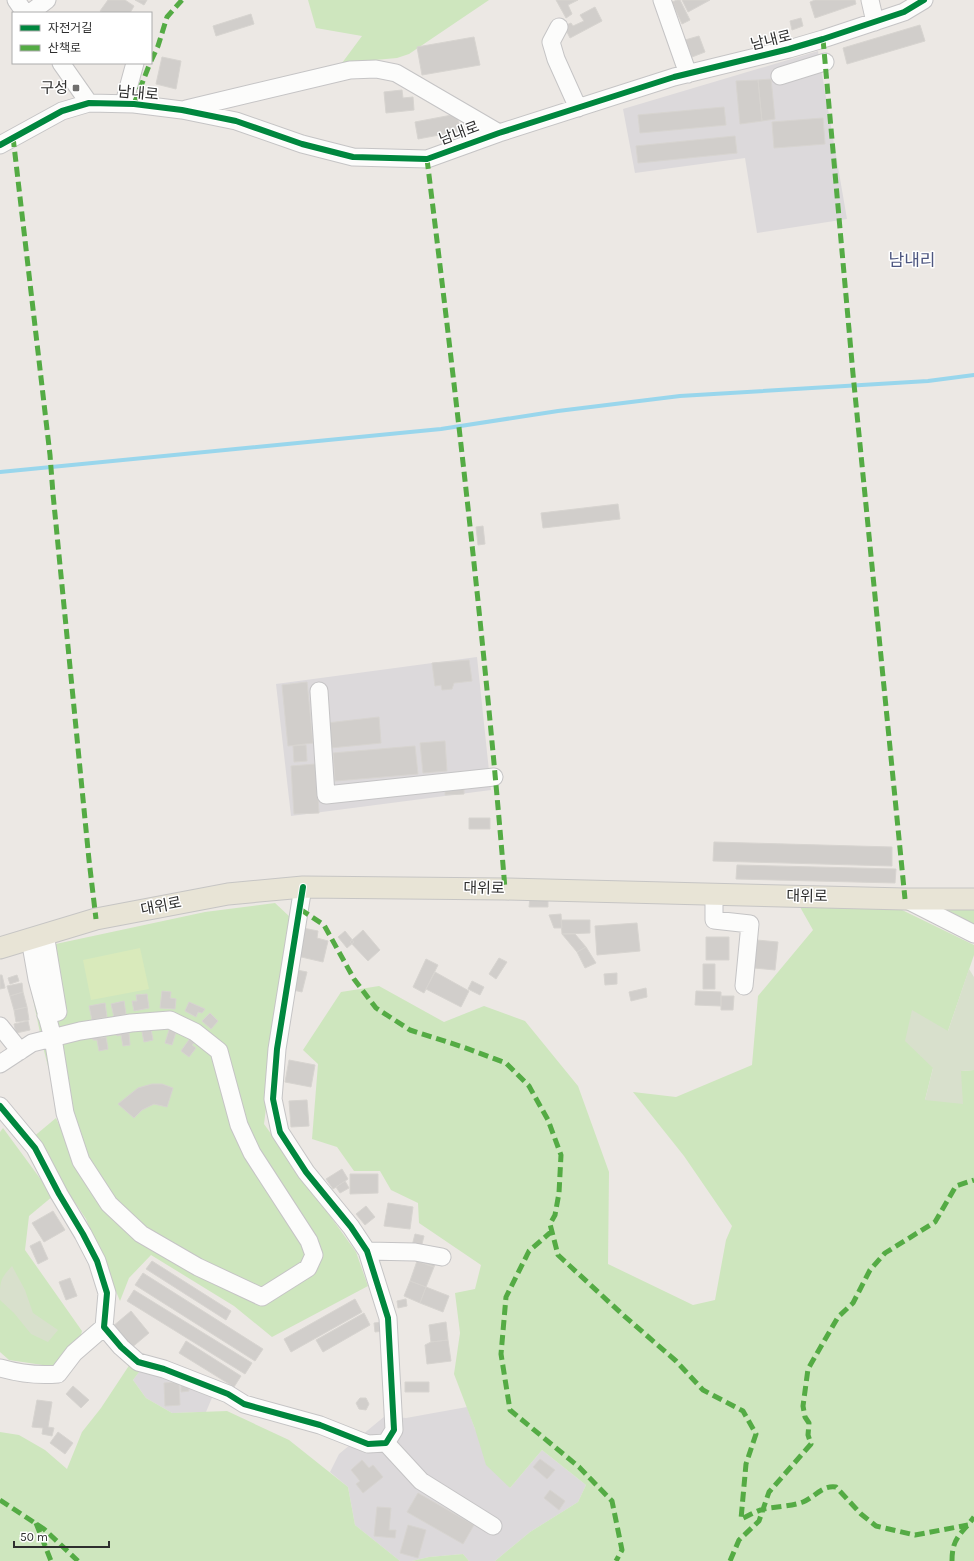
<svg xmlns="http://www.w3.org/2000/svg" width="974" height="1561" font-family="Karla,'Noto Sans KR',sans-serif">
  <rect width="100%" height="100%" fill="#ece8e4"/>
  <path fill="#dcd9db" d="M 818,51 L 847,219 L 757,233 L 745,158 L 635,173 L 623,109 Z
    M 477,657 L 491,790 L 291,816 L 276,684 Z
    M 142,1368 L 214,1393 L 206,1412 L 172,1413 L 146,1398 L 133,1380 Z
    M 467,1407 L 475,1429 L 510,1488 L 542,1450 L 586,1485 L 578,1502 L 530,1532 L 495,1561 L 469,1561 L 463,1554 L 429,1557 L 412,1561 L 400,1561 L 355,1525 L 348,1487 L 330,1472 L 339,1454 L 385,1416 L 406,1418 Z"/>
  <path fill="#cee6be" d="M 308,0 L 489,0 L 409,54 L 397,58 L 342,63 L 362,36 L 316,28 Z
    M 275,903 L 290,917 L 264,1124 L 356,1252 L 368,1286 L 272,1337 L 234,1306 L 151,1255 L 129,1278 L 120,1301 L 86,1219 L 32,1138 L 56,1118 L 69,1147 L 43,1047 L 23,951 L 205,912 Z
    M 936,906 L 974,907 L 974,931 Z
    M 800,907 L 900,909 L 974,945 L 974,955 L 948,1031 L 933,1068 L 925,1100 L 961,1071 L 974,1070 L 974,1561 L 495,1561 L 530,1532 L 578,1502 L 586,1485 L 542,1450 L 510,1488 L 486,1465 L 475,1429 L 454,1374 L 460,1333 L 455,1293 L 475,1289 L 481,1265 L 419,1223 L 418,1203 L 391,1190 L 380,1171 L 354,1171 L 337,1147 L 312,1139 L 318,1064 L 303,1050 L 341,992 L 379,986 L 444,1022 L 484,1006 L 525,1021 L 578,1086 L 609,1172 L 608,1264 L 693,1305 L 715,1300 L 726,1240 L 732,1226 L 684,1156 L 633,1092 L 676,1097 L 752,1065 L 758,996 L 813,930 Z
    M 3,1128 L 53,1196 L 29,1216 L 25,1250 L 82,1331 L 77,1350 L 56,1367 L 9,1360 L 0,1352 L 0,1132 Z
    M 132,1361 L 142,1368 L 133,1380 L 146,1398 L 172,1413 L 227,1411 L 289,1440 L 348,1487 L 355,1525 L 400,1561 L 0,1561 L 0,1432 L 19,1435 L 45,1450 L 67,1469 L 82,1432 L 101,1408 Z
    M 463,1554 L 469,1561 L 412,1561 L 429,1557 Z"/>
  <path fill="#d8e0cc" d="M 969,969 L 974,977 L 974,1070 L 961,1071 L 963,1104 L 925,1100 L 933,1068 L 905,1041 L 912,1010 L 948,1031 Z
    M 12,1266 L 25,1290 L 33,1313 L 58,1330 L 48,1342 L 31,1334 L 14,1313 L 0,1300 C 0,1281 0,1279 12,1266 Z"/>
  <path fill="#d9eabb" d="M 140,948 L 149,989 L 91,1000 L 83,960 Z"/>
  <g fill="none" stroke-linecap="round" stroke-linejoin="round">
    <path stroke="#99d6ec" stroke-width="4" d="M 0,472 L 441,429 L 558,411 L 680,396 L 928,381 L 974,375"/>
  </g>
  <path fill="#d1cecb" stroke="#d7d4d0" d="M 108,0 L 125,0 L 134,6 L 130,13 L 103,13 L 100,11 Z
    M 135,0 L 147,0 L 144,5 Z
    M 556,0 L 578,0 L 568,5 L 572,14 L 566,18 Z
    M 677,0 L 680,0 L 690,20 L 682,24 L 672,2 Z
    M 682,0 L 710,0 L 688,12 Z
    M 815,0 L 855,0 L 856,4 L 815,18 L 810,2 Z
    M 595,7 L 602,21 L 570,38 L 564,26 L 571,23 L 573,26 L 584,21 L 580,15 Z
    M 251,14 L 254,24 L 216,36 L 213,26 Z
    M 801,18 L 803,26 L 792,30 L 790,21 Z
    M 920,25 L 925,41 L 847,64 L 843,48 Z
    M 699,36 L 705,52 L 692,57 L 685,40 Z
    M 474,37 L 480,65 L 422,75 L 417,47 Z
    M 162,57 L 181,61 L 176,89 L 156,84 Z
    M 771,79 L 775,119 L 762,121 L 758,80 Z
    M 758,80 L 762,121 L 740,124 L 736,81 Z
    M 402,90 L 403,98 L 413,97 L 414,110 L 386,113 L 384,92 Z
    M 724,107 L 726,125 L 640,133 L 638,115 Z
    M 457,114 L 460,131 L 418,139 L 415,122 Z
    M 823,118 L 825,144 L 774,148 L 772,122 Z
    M 735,136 L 737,153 L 638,163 L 636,146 Z
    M 618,504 L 620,519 L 543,528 L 541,513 Z
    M 483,526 L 485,544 L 478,545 L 476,527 Z
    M 469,660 L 472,681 L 454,683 L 452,689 L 442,690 L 441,685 L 435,686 L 432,663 Z
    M 307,682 L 313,743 L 288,746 L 282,685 Z
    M 379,717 L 381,743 L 330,748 L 327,723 Z
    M 445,741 L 447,771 L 423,773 L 420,743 Z
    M 306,745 L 307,761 L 294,762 L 293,746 Z
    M 415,746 L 418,774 L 335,781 L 333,753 Z
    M 316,764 L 319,813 L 294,814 L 291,766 Z
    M 464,785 L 464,794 L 445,795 L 445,786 Z
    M 469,818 L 490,818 L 490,829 L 469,829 Z
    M 714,842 L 892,847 L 892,866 L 713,861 Z
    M 737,865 L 896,869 L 895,883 L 736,879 Z
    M 530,897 L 548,897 L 548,907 L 529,907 Z
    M 561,914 L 562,928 L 554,928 L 549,915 Z
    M 561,920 L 590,920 L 590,933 L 562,934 Z
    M 637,923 L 640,951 L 597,955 L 595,926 Z
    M 303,928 L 318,931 L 317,938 L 328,941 L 323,962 L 297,956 Z
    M 363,930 L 380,950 L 368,961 L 350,942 Z
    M 345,931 L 354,942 L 347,948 L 338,937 Z
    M 562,934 L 575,934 L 586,947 L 577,952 Z
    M 706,937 L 729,937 L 729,960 L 706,960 Z
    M 757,940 L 778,942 L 775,970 L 754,968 Z
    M 586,947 L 596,963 L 585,968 L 577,952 Z
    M 499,958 L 507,962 L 496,979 L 489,974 Z
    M 426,959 L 438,965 L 424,993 L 413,987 Z
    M 703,964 L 715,964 L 715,989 L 703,989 Z
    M 297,970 L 307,972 L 302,992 L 293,990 Z
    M 435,972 L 469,991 L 461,1007 L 426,989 Z
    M 617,973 L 617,984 L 605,985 L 604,974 Z
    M 0,975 L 2,975 L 5,988 L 0,989 Z
    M 17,975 L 19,981 L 10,984 L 8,978 Z
    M 472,981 L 484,987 L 480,995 L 468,989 Z
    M 22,983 L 23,992 L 10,996 L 7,986 Z
    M 646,988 L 647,997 L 631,1001 L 629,992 Z
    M 162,991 L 171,992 L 170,998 L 176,999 L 175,1009 L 160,1008 Z
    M 696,991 L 721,992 L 721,1006 L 695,1005 Z
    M 23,992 L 27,1007 L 14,1010 L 10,996 Z
    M 147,994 L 149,1008 L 134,1011 L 132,1001 L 137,1001 L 136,995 Z
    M 721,996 L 734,996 L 733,1010 L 721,1010 Z
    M 124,1001 L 126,1014 L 114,1017 L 111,1004 Z
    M 189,1002 L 205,1009 L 202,1013 L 198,1012 L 196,1017 L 185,1011 Z
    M 105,1003 L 107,1017 L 92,1020 L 89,1006 Z
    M 27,1007 L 29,1020 L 16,1022 L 14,1010 Z
    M 210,1013 L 218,1021 L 211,1029 L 202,1021 Z
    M 28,1021 L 30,1030 L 16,1033 L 14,1024 Z
    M 141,1027 L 151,1029 L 153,1040 L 144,1042 Z
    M 170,1027 L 177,1029 L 172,1045 L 165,1043 Z
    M 124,1029 L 124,1033 L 129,1033 L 130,1045 L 123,1046 L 121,1035 L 117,1036 L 116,1030 Z
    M 100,1032 L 101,1038 L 106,1037 L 108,1049 L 99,1051 L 97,1040 L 93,1040 L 92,1033 Z
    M 191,1037 L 196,1040 L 192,1045 L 196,1048 L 189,1057 L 181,1051 Z
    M 289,1060 L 315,1065 L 311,1087 L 285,1082 Z
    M 152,1084 L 162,1084 L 173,1088 L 167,1107 L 154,1104 L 142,1110 L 134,1118 L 118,1104 L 138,1088 Z
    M 307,1100 L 309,1126 L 291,1127 L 289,1101 Z
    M 342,1169 L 348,1179 L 333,1189 L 326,1179 Z
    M 350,1174 L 378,1174 L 378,1193 L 350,1194 Z
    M 345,1181 L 349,1188 L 340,1193 L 336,1187 Z
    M 388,1203 L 413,1207 L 410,1229 L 384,1226 Z
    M 366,1206 L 375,1217 L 365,1225 L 356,1214 Z
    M 53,1211 L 65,1230 L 44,1242 L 32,1223 Z
    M 415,1234 L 424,1236 L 421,1248 L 412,1246 Z
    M 40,1241 L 48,1259 L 38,1264 L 30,1246 Z
    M 420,1254 L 437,1260 L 434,1267 L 417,1261 Z
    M 152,1261 L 231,1311 L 226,1320 L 146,1269 Z
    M 417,1261 L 434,1267 L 426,1287 L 410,1281 Z
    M 143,1273 L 263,1349 L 255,1361 L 135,1285 Z
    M 70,1278 L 77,1296 L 66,1300 L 59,1282 Z
    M 410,1281 L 426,1287 L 420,1303 L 404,1296 Z
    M 426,1287 L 449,1296 L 443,1312 L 420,1303 Z
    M 134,1290 L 252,1363 L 245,1374 L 127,1301 Z
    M 355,1299 L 362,1312 L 291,1352 L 284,1339 Z
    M 406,1299 L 407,1306 L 398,1308 L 397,1301 Z
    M 131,1311 L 149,1333 L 130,1349 L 112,1327 Z
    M 364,1313 L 370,1325 L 323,1352 L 316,1340 Z
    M 383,1322 L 384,1331 L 375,1332 L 374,1323 Z
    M 446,1322 L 448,1340 L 431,1342 L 429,1325 Z
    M 448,1340 L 451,1361 L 427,1364 L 425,1345 L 431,1342 Z
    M 186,1341 L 241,1376 L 234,1387 L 179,1353 Z
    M 179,1382 L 180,1405 L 165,1406 L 164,1383 Z
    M 405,1382 L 429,1382 L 429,1392 L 405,1392 Z
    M 181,1384 L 188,1384 L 189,1391 L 181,1392 Z
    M 73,1386 L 89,1400 L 81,1408 L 66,1394 Z
    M 360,1398 L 366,1398 L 369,1404 L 366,1410 L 359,1409 L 356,1403 Z
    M 37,1400 L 52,1402 L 48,1427 L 54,1428 L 52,1436 L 42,1434 L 43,1428 L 32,1427 Z
    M 58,1432 L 73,1443 L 65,1454 L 50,1443 Z
    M 540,1459 L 555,1470 L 547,1479 L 533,1467 Z
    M 362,1460 L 369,1468 L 373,1465 L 383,1477 L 363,1493 L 356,1484 L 360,1481 L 351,1470 Z
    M 550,1490 L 565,1501 L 559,1510 L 544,1498 Z
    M 418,1493 L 474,1525 L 463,1544 L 407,1512 Z
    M 377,1507 L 391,1508 L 389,1530 L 396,1530 L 395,1538 L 374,1536 Z
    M 408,1525 L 426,1530 L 418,1558 L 400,1553 Z"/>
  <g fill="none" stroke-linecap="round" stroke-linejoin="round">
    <defs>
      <path id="minor" d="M 16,0 L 25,13
        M 662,0 L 688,74
        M 870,0 L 875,22
        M 30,13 L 47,0
        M 559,27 L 551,42 L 556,59 L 578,108
        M 61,63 L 89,103
        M 780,76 L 825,62
        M 124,103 L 135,63
        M 186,109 L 350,70 L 376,69 L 396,73 L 499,133
        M 0,145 L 62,111 L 89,103 L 134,104 L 182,110 L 236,121 L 302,144 L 353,157 L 427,159 L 499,133 L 674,77 L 789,49 L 823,39 L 904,12 L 924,0
        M 319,691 L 326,795 L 494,777
        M 303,887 L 277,1049 L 273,1099 L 280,1132 L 306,1172 L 351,1227 L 367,1251 L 388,1318 L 394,1430 L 386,1443
        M 714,894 L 714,920 L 750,924 L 744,986
        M 907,900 L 974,934
        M 45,934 L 58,1012 L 46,1015
        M 0,1026 L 20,1051
        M 0,1064 L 32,1043 L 80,1031 L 131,1023 L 170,1020 L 195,1032 L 219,1051 L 239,1125 L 252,1153 L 309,1241 L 314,1255 L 308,1268 L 262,1297 L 198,1267 L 141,1234 L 109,1204 L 81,1161 L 65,1113 L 53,1038 L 37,979 L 30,939
        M 0,1106 L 35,1148 L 59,1194 L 83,1234 L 97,1261 L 107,1293 L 104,1327 L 121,1347 L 138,1362 L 164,1369 L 228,1394 L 244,1404 L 320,1425 L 368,1444 L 386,1443 L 421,1481 L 493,1526
        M 367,1251 L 415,1252 L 442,1257
        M 0,1368 C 21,1374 37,1376 58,1374 L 74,1353 L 104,1327"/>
      <path id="major" d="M 0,948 L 96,919 L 228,894 L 303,887 L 505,889 L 905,899 L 974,899"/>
    </defs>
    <use href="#minor" stroke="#c5c4c5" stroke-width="19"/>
    <use href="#major" stroke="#c6c5c4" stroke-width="23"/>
    <use href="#minor" stroke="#fcfcfb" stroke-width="17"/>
    <use href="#major" stroke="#e8e4d6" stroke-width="21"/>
    <path stroke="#54ab44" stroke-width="5" stroke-dasharray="10 5" stroke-linecap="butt" d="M 823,39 L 853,374 L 905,899
      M 151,61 L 158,46 L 167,17 L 182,0
      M 134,104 L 150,63
      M 13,137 L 50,455 L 53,494 L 89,860 L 96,919
      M 427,159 C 457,402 485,645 505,889
      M 300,909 L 324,925 L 354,979 L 376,1008 L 410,1030 L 463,1047 L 506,1063 L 529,1086 L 548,1120 L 561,1155 L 559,1193 L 555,1215 L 550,1224 L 558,1255 L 622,1314 L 676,1361 L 703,1390 L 743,1411 L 756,1434 L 746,1464 L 741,1519 C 748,1516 756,1511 764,1509 C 774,1507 793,1506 803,1502 C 815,1497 822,1485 836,1487 L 861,1514 L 876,1526 L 915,1535 L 968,1525
      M 552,1231 L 529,1251 L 506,1297 L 501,1354 L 510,1410 L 579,1467 L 612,1501 L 622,1550 L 616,1561
      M 0,1500 L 44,1529 L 78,1561
      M 36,1523 L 51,1561
      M 730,1561 L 739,1540 L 759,1521 L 769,1492 L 811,1444 L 808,1435 L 809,1423 L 805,1417 L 803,1406 L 808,1369 L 838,1317 L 853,1303 L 870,1270 L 885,1253 L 935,1222 L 956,1186 L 974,1180
      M 952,1561 C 952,1537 961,1535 974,1517"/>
    <defs>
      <path id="cycleway" d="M 0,145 L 62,111 L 89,103 L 134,104 L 182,110 L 236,121 L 302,144 L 353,157 L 427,159 L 499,133 L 674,77 L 789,49 L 823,39 L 904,12 L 924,0
        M 0,1106 L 35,1148 L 59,1194 L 83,1234 L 97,1261 L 107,1293 L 104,1327 L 121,1347 L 138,1362 L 164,1369 L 228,1394 L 244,1404 L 320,1425 L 368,1444 L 386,1443 L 394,1430 L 388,1318 L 367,1251 L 351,1227 L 306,1172 L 280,1132 L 273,1099 L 277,1049 L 303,887"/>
    </defs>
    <use href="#cycleway" stroke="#fff" stroke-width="8"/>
    <use href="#cycleway" stroke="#00873e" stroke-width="6"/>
  </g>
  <rect fill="#706f6e" stroke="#fff" stroke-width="1.5" x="72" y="84" width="8" height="8" rx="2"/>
  <g text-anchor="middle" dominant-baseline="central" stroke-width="3" stroke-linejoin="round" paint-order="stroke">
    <g font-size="15" fill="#2e2e2e" stroke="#fff">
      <text transform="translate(771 40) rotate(-14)">남내로</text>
      <text transform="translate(138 93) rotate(5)">남내로</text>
      <text transform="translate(459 133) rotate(-20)">남내로</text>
      <text transform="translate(484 888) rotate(1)">대위로</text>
      <text transform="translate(807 896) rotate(1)">대위로</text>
      <text transform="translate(161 906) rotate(-11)">대위로</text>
    </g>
    <g font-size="15" fill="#2e2e2e" stroke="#fff" text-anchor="end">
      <text x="68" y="88">구성</text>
    </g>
    <g font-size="17" fill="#4d5680" stroke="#fff">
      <text x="912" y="260">남내리</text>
    </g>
  </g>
  <rect x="12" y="12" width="140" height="52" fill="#ffffff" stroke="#ababab"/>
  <rect x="20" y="25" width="20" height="6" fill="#00873e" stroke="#ababab"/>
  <text x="48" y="32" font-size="12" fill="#2e2e2e">자전거길</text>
  <rect x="20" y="45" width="20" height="6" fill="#54ab44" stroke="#ababab"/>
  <text x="48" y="52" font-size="12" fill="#2e2e2e">산책로</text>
  <path d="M14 1541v6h95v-6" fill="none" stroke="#2e2e2e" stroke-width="2"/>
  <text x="20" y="1541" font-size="12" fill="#2e2e2e" stroke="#ffffff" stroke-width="3" paint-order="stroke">50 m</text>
</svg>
